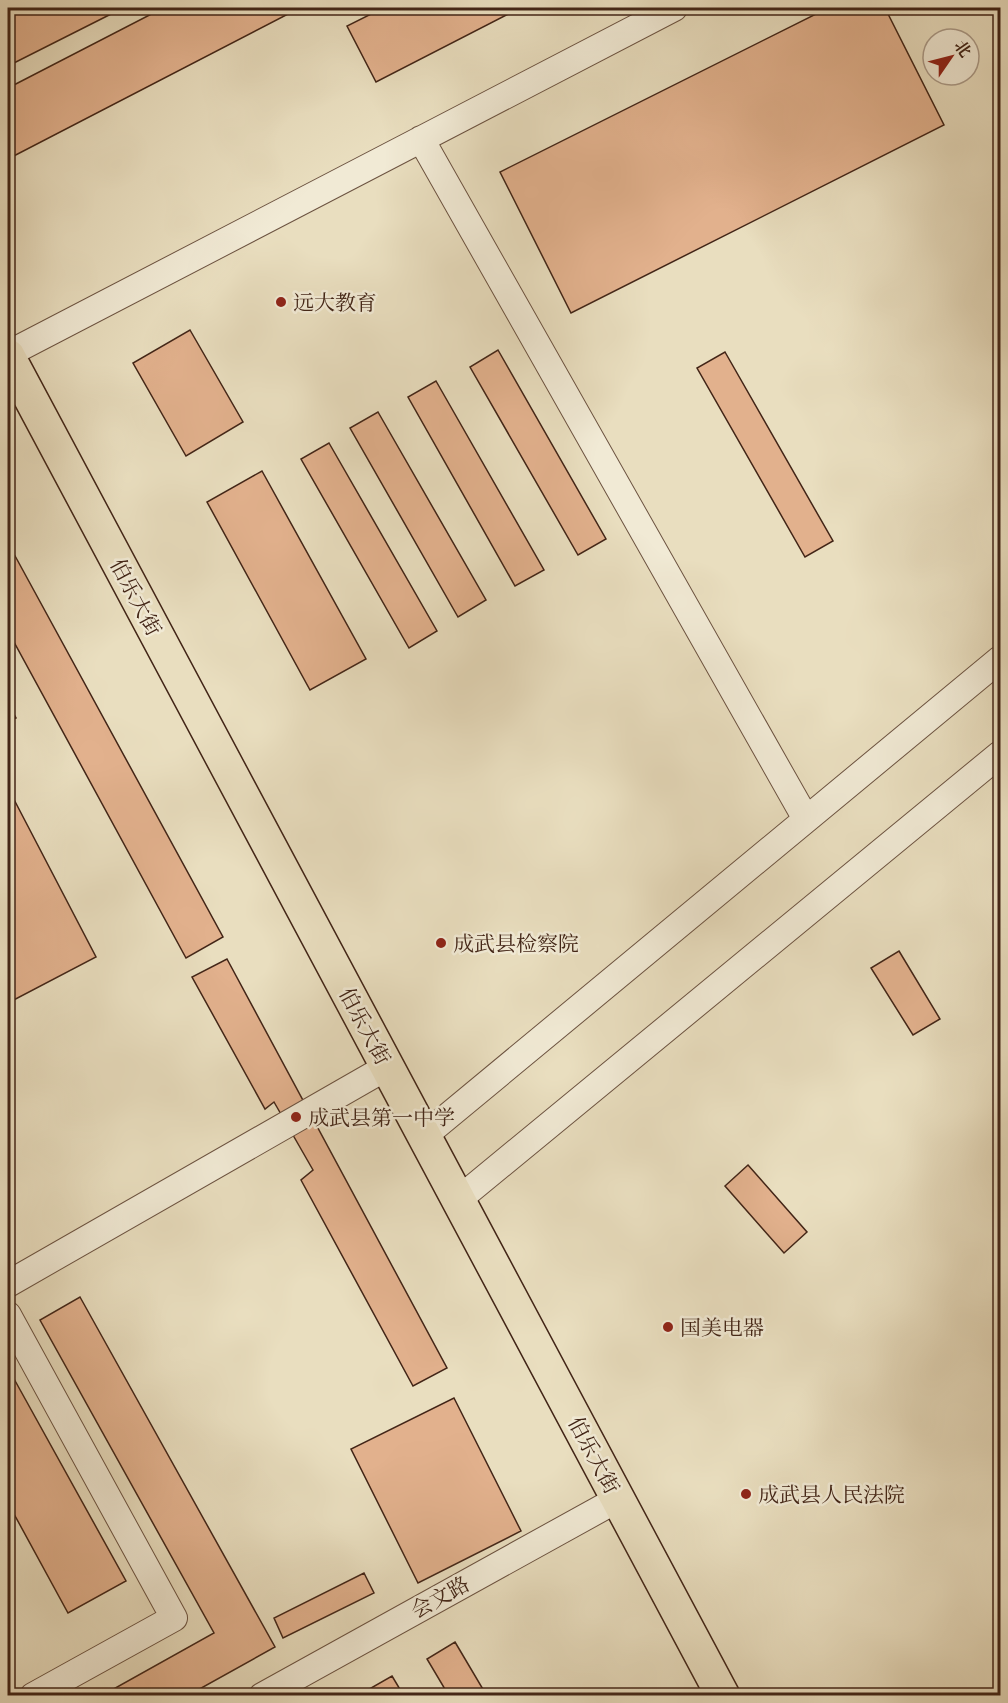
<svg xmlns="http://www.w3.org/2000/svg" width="1008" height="1703" font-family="'Libre Caslon Text','Noto Serif SC',serif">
  <rect width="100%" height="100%" fill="#e9debf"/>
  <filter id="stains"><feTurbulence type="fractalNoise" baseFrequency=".00333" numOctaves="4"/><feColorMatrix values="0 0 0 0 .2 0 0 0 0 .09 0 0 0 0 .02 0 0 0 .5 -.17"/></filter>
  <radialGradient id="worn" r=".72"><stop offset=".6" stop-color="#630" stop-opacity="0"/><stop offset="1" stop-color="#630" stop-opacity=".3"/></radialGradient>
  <path fill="#e2b18d" stroke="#422517" stroke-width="1.5" d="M 8,8 L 123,8 L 8,66 Z
    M 163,8 L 292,8 L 294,11 L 8,159 L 8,88 Z
    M 383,8 L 520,8 L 376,82 L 347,26 Z
    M 828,8 L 885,8 L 944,125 L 571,313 L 500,172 Z
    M 190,330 L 243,422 L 186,456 L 133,363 Z
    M 498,350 L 606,539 L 578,555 L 470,367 Z
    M 725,352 L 833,541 L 805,557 L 697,368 Z
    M 436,381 L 544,570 L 515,586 L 408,397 Z
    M 378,412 L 486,600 L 458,617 L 350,428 Z
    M 329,443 L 437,631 L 409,648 L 301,459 Z
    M 262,471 L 366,659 L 310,690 L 207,502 Z
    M 8,543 L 223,937 L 186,958 L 8,631 Z
    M 8,703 L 16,718 L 8,722 Z
    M 8,788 L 96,957 L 8,1003 Z
    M 899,951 L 940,1019 L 913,1035 L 871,968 Z
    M 227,959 L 447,1368 L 413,1386 L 301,1180 L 313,1170 L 274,1102 L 265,1109 L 192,977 Z
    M 748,1165 L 807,1232 L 784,1253 L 725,1186 Z
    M 80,1297 L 275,1647 L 187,1696 L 101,1696 L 214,1633 L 40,1320 Z
    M 8,1368 L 126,1581 L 68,1613 L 8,1503 Z
    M 454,1398 L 521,1531 L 418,1583 L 351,1449 Z
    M 364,1573 L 374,1593 L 283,1638 L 274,1618 Z
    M 455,1642 L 487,1696 L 449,1696 L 427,1659 Z
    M 392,1676 L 404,1696 L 366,1696 L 364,1692 Z"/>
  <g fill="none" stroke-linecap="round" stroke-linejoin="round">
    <defs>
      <path id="minor" d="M 421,139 L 806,819
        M 8,354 L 674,8
        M 424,1136 L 1000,659
        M 458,1200 L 1000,754
        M 8,1284 L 387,1067
        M 8,1315 L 174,1618 L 33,1696
        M 262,1696 L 618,1499"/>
      <path id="major" d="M 8,356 L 723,1696"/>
    </defs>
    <use href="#minor" stroke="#6c5341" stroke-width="28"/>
    <use href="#major" stroke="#422517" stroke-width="36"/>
    <use href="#minor" stroke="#f1ead5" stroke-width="26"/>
    <use href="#major" stroke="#e9debf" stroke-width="33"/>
  </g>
  <g fill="#8f2418" stroke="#f1ead5" stroke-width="2">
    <circle cx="281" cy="302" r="6"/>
    <circle cx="441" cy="943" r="6"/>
    <circle cx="296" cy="1117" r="6"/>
    <circle cx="668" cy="1327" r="6"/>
    <circle cx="746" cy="1494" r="6"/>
  </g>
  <g text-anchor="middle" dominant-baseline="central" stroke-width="5" stroke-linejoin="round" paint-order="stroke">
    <g font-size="21" fill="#422517" stroke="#f1ead5" text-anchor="start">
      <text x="293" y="302">远大教育</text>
      <text x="453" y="943">成武县检察院</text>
      <text x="308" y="1117">成武县第一中学</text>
      <text x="680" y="1327">国美电器</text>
      <text x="758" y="1494">成武县人民法院</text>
    </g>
    <g font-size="21" fill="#422517" stroke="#f1ead5">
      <text transform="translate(136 597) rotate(62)">伯乐大街</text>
      <text transform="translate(365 1026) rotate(62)">伯乐大街</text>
      <text transform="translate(594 1455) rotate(62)">伯乐大街</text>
      <text transform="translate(440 1597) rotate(-29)">会文路</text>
    </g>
  </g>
  <rect width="1008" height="1703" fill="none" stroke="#e9debf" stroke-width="30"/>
  <rect x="9" y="9" width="990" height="1685" fill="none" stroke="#422517" stroke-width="3"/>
  <rect x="15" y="15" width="978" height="1673" fill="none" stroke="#422517" stroke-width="1.5"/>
  <g transform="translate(951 57) rotate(55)"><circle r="28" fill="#f1ead5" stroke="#ab9b89" stroke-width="1.5"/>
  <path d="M0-4.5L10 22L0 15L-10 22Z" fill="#8f2418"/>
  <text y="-9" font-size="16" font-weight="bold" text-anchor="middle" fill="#422517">北</text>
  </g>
  <rect width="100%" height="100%" filter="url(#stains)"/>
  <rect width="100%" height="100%" fill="url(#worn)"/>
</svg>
